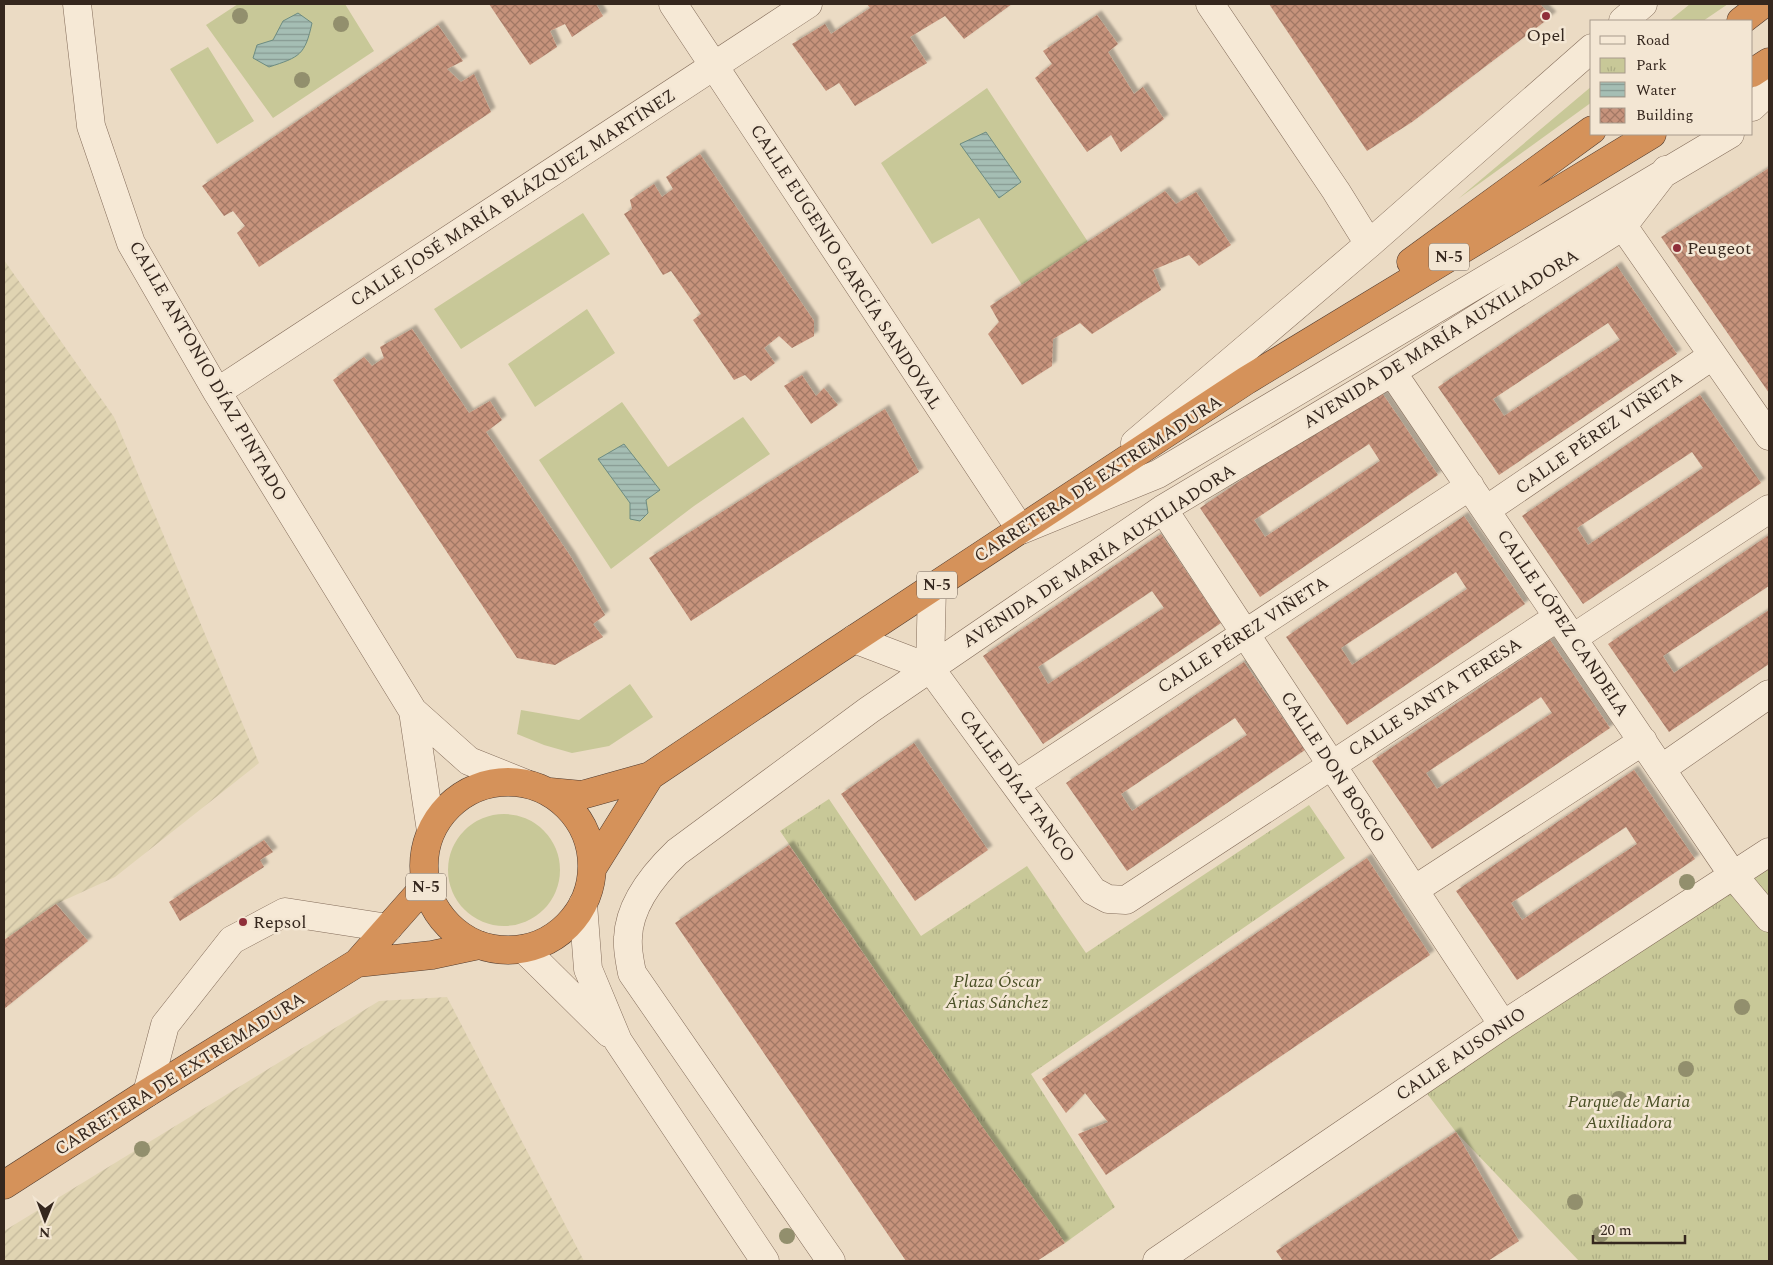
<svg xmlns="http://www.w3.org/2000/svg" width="1773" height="1265" font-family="Spectral,serif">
  <defs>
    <pattern id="farmland-furrows" width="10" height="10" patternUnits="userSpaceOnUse" patternTransform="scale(1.25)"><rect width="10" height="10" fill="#e0d4b2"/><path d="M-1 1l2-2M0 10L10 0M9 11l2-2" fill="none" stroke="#c1b699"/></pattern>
    <pattern id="park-tufts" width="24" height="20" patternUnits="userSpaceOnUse" patternTransform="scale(1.25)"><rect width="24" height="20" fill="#c8c898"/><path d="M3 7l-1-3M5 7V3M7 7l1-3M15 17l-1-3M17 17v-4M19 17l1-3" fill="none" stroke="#acac83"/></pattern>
    <pattern id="water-rules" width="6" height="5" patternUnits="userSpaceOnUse" patternTransform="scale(1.25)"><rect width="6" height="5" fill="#a5beb4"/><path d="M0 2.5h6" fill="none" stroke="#879a92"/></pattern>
    <pattern id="building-cross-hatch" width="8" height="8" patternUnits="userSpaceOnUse" patternTransform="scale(1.25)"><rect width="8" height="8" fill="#c7937c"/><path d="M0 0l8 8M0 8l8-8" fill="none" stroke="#a27865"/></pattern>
    <filter id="shadow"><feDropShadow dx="4.5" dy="-4.5" stdDeviation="1" flood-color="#0004"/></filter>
  </defs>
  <rect width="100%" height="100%" fill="#ebdbc4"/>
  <path fill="url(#farmland-furrows)" d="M 4,260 L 114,417 L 259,763 L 115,877 L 56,904 L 4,940 Z
    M 447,997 L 584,1261 L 4,1261 L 4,1231 L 379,1001 Z"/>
  <path fill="#c8c898" d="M 238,4 L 345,4 L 374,51 L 273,118 L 206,25 Z
    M 1690,4 L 1728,4 L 1703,21 L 1669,21 Z
    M 208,47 L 254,121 L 217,144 L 170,69 Z
    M 1592,86 L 1592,102 L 1458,199 Z
    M 987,88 L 1088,242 L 1022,285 L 979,218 L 932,244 L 881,163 Z
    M 583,213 L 610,254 L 461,349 L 434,309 Z
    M 587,309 L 615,353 L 535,407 L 508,364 Z
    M 622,402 L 668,467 L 743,417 L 770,454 L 694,506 L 611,569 L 539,460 Z
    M 630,684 L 653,717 L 609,746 L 572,753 L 544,745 L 517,734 L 521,710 L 579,720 Z
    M448 870a56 56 0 1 1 112 0a56 56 0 1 1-112 0Z"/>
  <path fill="url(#park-tufts)" d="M 829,799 L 921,936 L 1027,866 L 1086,953 L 1309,805 L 1345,858 L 1031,1074 L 1115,1207 L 1065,1243 L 981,1125 L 780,831 Z
    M 1769,852 L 1769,1261 L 1579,1261 L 1456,1132 L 1419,1083 Z"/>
  <path fill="url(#water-rules)" stroke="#6d8c81" d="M 298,13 L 312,23 C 305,55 300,57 269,67 L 253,58 L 257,45 L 273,40 L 283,21 Z
    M 986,132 L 1021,182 L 999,198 L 960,144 Z
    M 624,444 L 660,490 L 646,500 L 648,513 L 640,521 L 630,519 L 630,503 L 598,459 Z"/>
  <path fill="url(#building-cross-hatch)" fill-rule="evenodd" filter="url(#shadow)" d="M 489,4 L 596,4 L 603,16 L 572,37 L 565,24 L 550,31 L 557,47 L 530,65 Z
    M 867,4 L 1012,4 L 964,39 L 945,16 L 910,37 L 927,63 L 855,106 L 839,83 L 826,91 L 792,44 L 825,24 L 831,34 L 870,8 Z
    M 1269,4 L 1540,4 L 1552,16 L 1412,122 L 1367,151 Z
    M 1097,15 L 1118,44 L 1108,52 L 1134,94 L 1143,87 L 1164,119 L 1121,152 L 1111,135 L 1087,152 L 1035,78 L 1052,64 L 1043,51 Z
    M 438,25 L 463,61 L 447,69 L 461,82 L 474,74 L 491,112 L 259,267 L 237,233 L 245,226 L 233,211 L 224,216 L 202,186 Z
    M 700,154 L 814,321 L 814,336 L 792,348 L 779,336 L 764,348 L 775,363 L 751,381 L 745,375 L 734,380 L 693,320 L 701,314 L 671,271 L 663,275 L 624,214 L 632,209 L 630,200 L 654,184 L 662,197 L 673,189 L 666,177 Z
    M 1769,168 L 1769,393 L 1661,237 Z
    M 1165,191 L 1176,204 L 1196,192 L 1231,245 L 1199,266 L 1189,255 L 1153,270 L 1161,290 L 1092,334 L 1080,323 L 1053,339 L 1052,366 L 1022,385 L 988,334 L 999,322 L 990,306 Z
    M 1617,266 L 1677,354 L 1499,475 L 1438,387 ZM 1608,323 L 1620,340 L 1504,416 L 1493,399 Z
    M 412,329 L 469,413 L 490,401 L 502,420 L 486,432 L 571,557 L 605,615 L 593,624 L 603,637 L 555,665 L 517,658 L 333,380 L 364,357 L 372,366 L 384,358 L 380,347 Z
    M 802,375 L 816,396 L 824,388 L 838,405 L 811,424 L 784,386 Z
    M 1378,387 L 1438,475 L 1260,597 L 1200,508 ZM 1369,444 L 1380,461 L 1265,537 L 1254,520 Z
    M 1700,395 L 1761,483 L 1583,604 L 1522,516 ZM 1692,452 L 1703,468 L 1588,545 L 1577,528 Z
    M 885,409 L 919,472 L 691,621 L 649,558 Z
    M 1464,516 L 1525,604 L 1347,725 L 1286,637 ZM 1456,572 L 1467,589 L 1352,665 L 1341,648 Z
    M 1161,534 L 1221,623 L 1043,744 L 983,656 ZM 1152,591 L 1164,608 L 1048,684 L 1038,667 Z
    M 1769,535 L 1769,586 L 1663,656 L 1674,673 L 1769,610 L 1769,664 L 1669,732 L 1608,644 Z
    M 1550,640 L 1610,728 L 1432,849 L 1372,761 ZM 1541,697 L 1552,713 L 1437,789 L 1426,773 Z
    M 1244,662 L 1305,750 L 1127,871 L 1066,783 ZM 1235,718 L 1247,735 L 1132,811 L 1121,794 Z
    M 914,743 L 988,850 L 915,901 L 841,794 Z
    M 1634,770 L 1695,859 L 1517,980 L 1456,891 ZM 1626,827 L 1637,844 L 1522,920 L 1511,903 Z
    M 264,840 L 273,852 L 260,860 L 264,867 L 180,921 L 169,902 Z
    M 789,845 L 981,1125 L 1065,1243 L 1037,1261 L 906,1261 L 675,923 Z
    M 1367,858 L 1430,955 L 1106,1175 L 1078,1134 L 1108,1122 L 1085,1093 L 1066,1113 L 1042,1079 Z
    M 56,904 L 88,941 L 4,1009 L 4,940 Z
    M 1456,1132 L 1519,1241 L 1488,1261 L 1283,1261 L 1276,1251 Z"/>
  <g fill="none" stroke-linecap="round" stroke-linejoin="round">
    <defs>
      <path id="minor" d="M 77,4 L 91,126 L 131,243 L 217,392 L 413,711 L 469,761 L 524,783
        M 673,4 L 1021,530 L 1158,474 L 1730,134
        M 1210,4 L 1336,191 L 1369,244
        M 1623,21 L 1643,4
        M 1752,107 L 1769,91
        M 1623,226 L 1769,436
        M 1392,372 L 1733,875 L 1769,918
        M 217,392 L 808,4
        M 1135,443 L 1369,244 L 1592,48
        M 1163,509 L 1503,1025
        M 1486,510 L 1712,356
        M 1573,638 L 1769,509
        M 854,639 L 930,668
        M 930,668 L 1093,891 L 1108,899 L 1126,900 L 1558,617
        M 930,668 L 932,588
        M 413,711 L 431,831
        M 1661,769 L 1769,694
        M 1016,784 L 1470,486
        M 1414,890 L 1643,741
        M 583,904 L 588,969 L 618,1041 L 765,1261
        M 524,949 L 609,1033
        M 147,1093 L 165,1025 L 232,940 L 285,912 L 388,928
        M 831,1261 L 632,973 C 630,962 627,950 628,938 C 629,905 654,874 677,852 L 869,710 L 1163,509 L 1392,372 L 1623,226 L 1666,170
        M 1157,1261 L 1503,1025 L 1769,852"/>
      <path id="highway" d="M 1741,21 L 1763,4
        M 1752,73 L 1769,62
        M 1411,262 L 1592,130
        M424 866a84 84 0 1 1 168 0a84 84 0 1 1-168 0Z
        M 550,792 L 582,795 L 650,776 L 833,653 L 1247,380 L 1652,134
        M 593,867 L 650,776
        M 357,963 L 432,955 L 479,945
        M 4,1185 L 147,1093 L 357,963 L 426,885"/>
    </defs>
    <use href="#minor" stroke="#846d5b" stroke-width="29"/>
    <use href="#highway" stroke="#523c2f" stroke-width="29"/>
    <use href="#minor" stroke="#f6e9d6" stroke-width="28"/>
    <use href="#highway" stroke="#d5925a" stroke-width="28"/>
  </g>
  <g fill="#928f6d">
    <circle cx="240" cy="16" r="8"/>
    <circle cx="341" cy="24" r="8"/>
    <circle cx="302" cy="80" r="8"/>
    <circle cx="1687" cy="882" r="8"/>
    <circle cx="1742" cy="1007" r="8"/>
    <circle cx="1686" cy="1069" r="8"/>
    <circle cx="1619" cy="1099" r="8"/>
    <circle cx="142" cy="1149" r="8"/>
    <circle cx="1575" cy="1202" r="8"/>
    <circle cx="1601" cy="1234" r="8"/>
    <circle cx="787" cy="1236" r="8"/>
  </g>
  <g fill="#8f2f3a" stroke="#f3e6d3" stroke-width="2">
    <circle cx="1546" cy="16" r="5"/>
    <circle cx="1677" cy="248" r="5"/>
    <circle cx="243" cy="922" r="5"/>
  </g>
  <g text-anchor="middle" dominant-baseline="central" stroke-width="5" stroke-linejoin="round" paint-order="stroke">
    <g fill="#f3e6d3" stroke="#6e6054" stroke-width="1">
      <rect x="1429" y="243.5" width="40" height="27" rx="4"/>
      <rect x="917" y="571.5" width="40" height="27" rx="4"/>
      <rect x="406" y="873.5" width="40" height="27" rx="4"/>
    </g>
    <g font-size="16" font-weight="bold" fill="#35271e">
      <text x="1449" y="257">N-5</text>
      <text x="937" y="585">N-5</text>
      <text x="426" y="887">N-5</text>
    </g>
    <g font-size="18" fill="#35271e" stroke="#f3e6d3" text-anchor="start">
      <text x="1546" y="35" text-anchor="middle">Opel</text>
      <text x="1687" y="248">Peugeot</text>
      <text x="253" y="922">Repsol</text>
    </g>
    <g font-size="18" fill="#35271e" stroke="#f3e6d3">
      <text transform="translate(513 198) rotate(-33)">CALLE JOSÉ MARÍA BLÁZQUEZ MARTÍNEZ</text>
      <text transform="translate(846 267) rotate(57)">CALLE EUGENIO GARCÍA SANDOVAL</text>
      <text transform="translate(1441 339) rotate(-32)">AVENIDA DE MARÍA AUXILIADORA</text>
      <text transform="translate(208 371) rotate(60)">CALLE ANTONIO DÍAZ PINTADO</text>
      <text transform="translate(1599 433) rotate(-35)">CALLE PÉREZ VIÑETA</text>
      <text transform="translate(1098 479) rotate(-33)">CARRETERA DE EXTREMADURA</text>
      <text transform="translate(1099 556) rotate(-33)">AVENIDA DE MARÍA AUXILIADORA</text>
      <text transform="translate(1563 623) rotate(56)">CALLE LÓPEZ CANDELA</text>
      <text transform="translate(1243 635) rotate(-33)">CALLE PÉREZ VIÑETA</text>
      <text transform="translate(1435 697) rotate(-33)">CALLE SANTA TERESA</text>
      <text transform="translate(1333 767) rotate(57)">CALLE DON BOSCO</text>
      <text transform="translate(1017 786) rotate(54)">CALLE DÍAZ TANCO</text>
      <text transform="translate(1461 1054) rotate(-34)">CALLE AUSONIO</text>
      <text transform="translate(180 1074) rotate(-32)">CARRETERA DE EXTREMADURA</text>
    </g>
    <g font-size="18" font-style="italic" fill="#4a5026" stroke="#f3e6d3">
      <text x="997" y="981">Plaza Óscar<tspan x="997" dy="21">Árias Sánchez</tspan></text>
      <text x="1629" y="1101">Parque de Maria<tspan x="1629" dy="21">Auxiliadora</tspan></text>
    </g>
  </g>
  <rect width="1773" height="1265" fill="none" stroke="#35271e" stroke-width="10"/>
  <rect x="1590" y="20" width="162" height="115" fill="#f3e6d3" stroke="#a79a8b"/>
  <rect x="1600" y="36" width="25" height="8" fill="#f6e9d6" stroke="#a79a8b"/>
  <text x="1636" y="45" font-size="15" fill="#35271e">Road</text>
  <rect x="1600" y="58" width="25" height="15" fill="url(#park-tufts)" stroke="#a79a8b"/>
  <text x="1636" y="70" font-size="15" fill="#35271e">Park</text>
  <rect x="1600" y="82" width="25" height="15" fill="url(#water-rules)" stroke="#a79a8b"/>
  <text x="1636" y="95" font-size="15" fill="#35271e">Water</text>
  <rect x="1600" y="108" width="25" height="15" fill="url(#building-cross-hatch)" stroke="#a79a8b"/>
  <text x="1636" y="120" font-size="15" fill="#35271e">Building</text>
  <g transform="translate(45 1220) rotate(181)" stroke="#f3e6d3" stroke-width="4" paint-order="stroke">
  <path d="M0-4L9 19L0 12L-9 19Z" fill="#35271e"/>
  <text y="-8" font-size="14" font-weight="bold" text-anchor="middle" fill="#35271e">N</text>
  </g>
  <path d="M1593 1235v8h92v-8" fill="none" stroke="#35271e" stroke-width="2.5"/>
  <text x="1600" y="1235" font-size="15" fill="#35271e" stroke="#f3e6d3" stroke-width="4" paint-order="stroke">20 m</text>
</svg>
